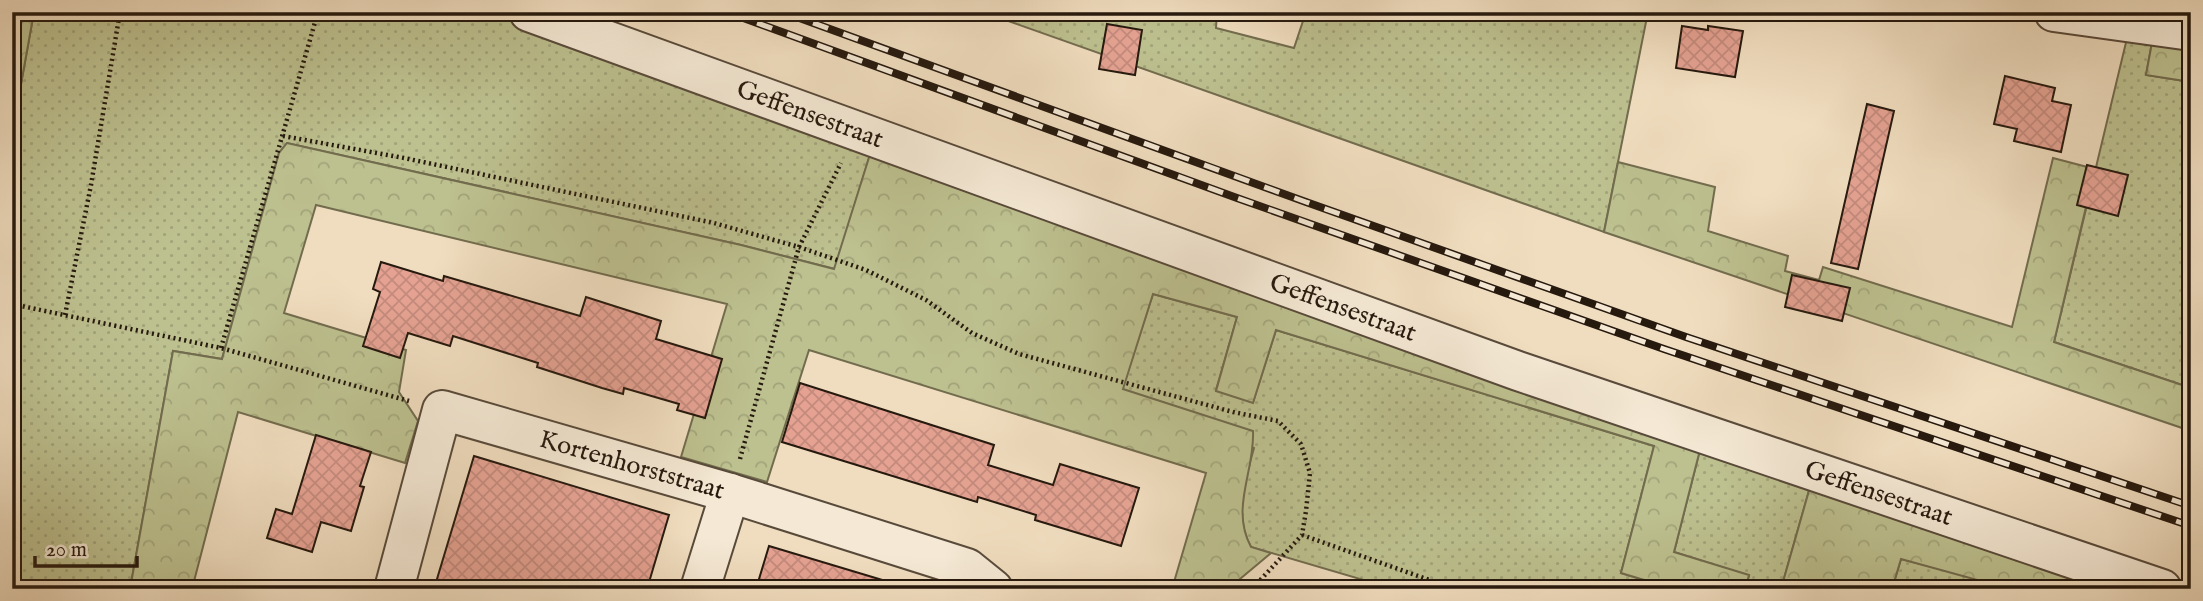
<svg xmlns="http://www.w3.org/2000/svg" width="2203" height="601" font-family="'IM FELL English',serif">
  <defs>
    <pattern id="grass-dots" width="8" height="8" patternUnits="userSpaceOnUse" patternTransform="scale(1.75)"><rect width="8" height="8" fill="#bdc08f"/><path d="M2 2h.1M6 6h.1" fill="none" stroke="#a2a47a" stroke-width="1.8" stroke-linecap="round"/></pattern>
    <pattern id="forest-crowns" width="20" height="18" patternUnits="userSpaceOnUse" patternTransform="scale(1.75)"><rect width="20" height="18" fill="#bdc08f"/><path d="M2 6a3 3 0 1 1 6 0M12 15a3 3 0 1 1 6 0" fill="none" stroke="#a2a47a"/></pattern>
    <pattern id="building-cross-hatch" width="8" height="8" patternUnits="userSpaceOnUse" patternTransform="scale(1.75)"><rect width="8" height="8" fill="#e5a292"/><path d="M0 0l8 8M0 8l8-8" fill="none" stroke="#c48b7d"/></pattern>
  </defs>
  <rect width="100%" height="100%" fill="#f0ddbf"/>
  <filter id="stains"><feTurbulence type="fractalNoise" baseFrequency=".00286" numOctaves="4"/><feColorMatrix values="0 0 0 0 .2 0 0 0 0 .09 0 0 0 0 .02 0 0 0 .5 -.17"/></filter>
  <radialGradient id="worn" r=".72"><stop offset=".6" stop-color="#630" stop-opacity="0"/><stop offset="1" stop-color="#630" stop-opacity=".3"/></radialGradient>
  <path fill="url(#grass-dots)" stroke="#726c4e" stroke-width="2" d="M 34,12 L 493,12 L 872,148 L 835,269 L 741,245 L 287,143 L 279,153 L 222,359 L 173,351 L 130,589 L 12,589 L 12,134 Z
    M 983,12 L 1217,12 L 1216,28 L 1294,48 L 1306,12 L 1648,12 L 1604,232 Z
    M 2128,34 L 2153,37 L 2146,75 L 2191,82 L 2191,388 L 2054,342 Z
    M 1153,294 L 1237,317 L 1216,390 L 1253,402 L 1276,330 L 1654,446 L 1621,573 L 1674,589 L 1394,589 L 1251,547 C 1233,515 1245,481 1254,448 L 1122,389 Z
    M 1702,442 L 1812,480 L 1781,589 L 1745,589 L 1749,576 L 1674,552 Z
    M 1901,559 L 2010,587 L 2010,589 L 1892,589 Z"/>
  <path fill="url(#forest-crowns)" stroke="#726c4e" stroke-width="2" d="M 12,12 L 34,12 L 12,134 Z
    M 2153,37 L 2191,42 L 2191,82 L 2146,75 Z
    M 287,143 L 741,245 L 834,269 L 872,148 L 1702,442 L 1674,552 L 1749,575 L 1745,589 L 1674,589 L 1621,573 L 1654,446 L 1276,330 L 1253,403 L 1216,391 L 1237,317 L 1153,294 L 1123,389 L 1253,431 C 1255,471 1230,508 1251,547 L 1271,553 L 1228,589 L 1172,589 L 1206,473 L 809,350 L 767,482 L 681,457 L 727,304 L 316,205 L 284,313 L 406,350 L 399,392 L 418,421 L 405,463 L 238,412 L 192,589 L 130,589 L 173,351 L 222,359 L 279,153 Z
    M 2053,158 L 2095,169 L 2054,342 L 2191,388 L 2191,431 L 1604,232 L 1618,162 L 1715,187 L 1708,231 L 1788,256 L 1785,271 L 1819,280 L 1823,267 L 2012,327 Z
    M 1812,480 L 2133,589 L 2010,589 L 1901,559 L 1892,589 L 1781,589 Z"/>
  <path fill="url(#building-cross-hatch)" stroke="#26190e" stroke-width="2" d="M 1107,24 L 1142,30 L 1135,75 L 1099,69 Z
    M 1682,26 L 1708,30 L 1708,26 L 1743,31 L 1735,77 L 1676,68 Z
    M 2005,76 L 2055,88 L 2052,101 L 2071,105 L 2061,152 L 2014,141 L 2017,129 L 1994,124 Z
    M 1867,104 L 1894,111 L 1858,269 L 1831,263 Z
    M 2087,165 L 2128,175 L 2118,216 L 2077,205 Z
    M 381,262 L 443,281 L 444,276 L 580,316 L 586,297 L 661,321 L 656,339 L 722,359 L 705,418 L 677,410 L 679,404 L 624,388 L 623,394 L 602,388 L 537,367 L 538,363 L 453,336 L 450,346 L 408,333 L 400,358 L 363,346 L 380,292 L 373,289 Z
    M 1792,275 L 1850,288 L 1842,321 L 1785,307 Z
    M 800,383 L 994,445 L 988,465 L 1053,485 L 1060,464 L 1139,488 L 1121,546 L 1035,520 L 1036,515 L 978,497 L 977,502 L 782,442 Z
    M 316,435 L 371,452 L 360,486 L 364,487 L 351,531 L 321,522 L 312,552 L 267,538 L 276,509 L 292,514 Z
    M 474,456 L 669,515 L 647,589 L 434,589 Z
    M 769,546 L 889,582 L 888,589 L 756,589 Z"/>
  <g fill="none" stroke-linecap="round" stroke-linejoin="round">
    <defs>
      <g id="minor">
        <path id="s1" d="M 529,12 L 1518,371 L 2162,589"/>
        <path d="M 2054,12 L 2191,31"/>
        <path id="s2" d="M 394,589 L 442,410 L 730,493 L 967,568 L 993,589"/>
        <path d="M 700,589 L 730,493"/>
      </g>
    </defs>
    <use href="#minor" stroke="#584a3a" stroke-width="42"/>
    <path stroke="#26190e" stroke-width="4.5" stroke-dasharray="2 3.5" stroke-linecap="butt" d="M 283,136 L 404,158 L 714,223 L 799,247 L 866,270 L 926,300 L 972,333 L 1019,354 L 1233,412 L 1278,421 L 1301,444 L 1310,473 L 1306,511 L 1302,535 L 1252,589
      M 12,304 L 221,348 L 409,401
      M 65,315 L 91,185 L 120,12
      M 221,348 L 318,12
      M 740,459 L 799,247 L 841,163
      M 1302,535 L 1455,589"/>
    <use href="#minor" stroke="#f5e9d5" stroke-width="38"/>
    <defs>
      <path id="rail" d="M 727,12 L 1237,198 L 1664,349 L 2191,526
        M 783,12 L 1306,202 L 1686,337 L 2191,506"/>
    </defs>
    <use href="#rail" stroke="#26190e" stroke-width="8"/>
    <use href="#rail" stroke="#f5e9d5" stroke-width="5" stroke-dasharray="16" stroke-linecap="butt"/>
  </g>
  <g text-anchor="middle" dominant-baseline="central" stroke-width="7" stroke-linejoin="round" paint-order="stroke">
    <g font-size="26" fill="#26190e" stroke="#f5e9d5">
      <text stroke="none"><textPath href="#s1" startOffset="299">Geffensestraat</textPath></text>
      <text stroke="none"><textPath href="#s1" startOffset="866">Geffensestraat</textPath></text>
      <text stroke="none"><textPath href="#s2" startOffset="383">Kortenhorststraat</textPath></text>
      <text stroke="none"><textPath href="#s1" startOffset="1433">Geffensestraat</textPath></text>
    </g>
  </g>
  <rect width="2203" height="601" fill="none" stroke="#f0ddbf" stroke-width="42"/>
  <rect x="14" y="14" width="2175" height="573" fill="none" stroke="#26190e" stroke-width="3.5"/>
  <rect x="21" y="21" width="2161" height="559" fill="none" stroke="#26190e" stroke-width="2"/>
  <path d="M35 556v10h102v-10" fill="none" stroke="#26190e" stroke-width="3.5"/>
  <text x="46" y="556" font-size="21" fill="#26190e" stroke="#f5e9d5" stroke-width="5" paint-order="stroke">20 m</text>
  <rect width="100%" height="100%" filter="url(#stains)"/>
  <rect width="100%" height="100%" fill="url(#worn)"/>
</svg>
